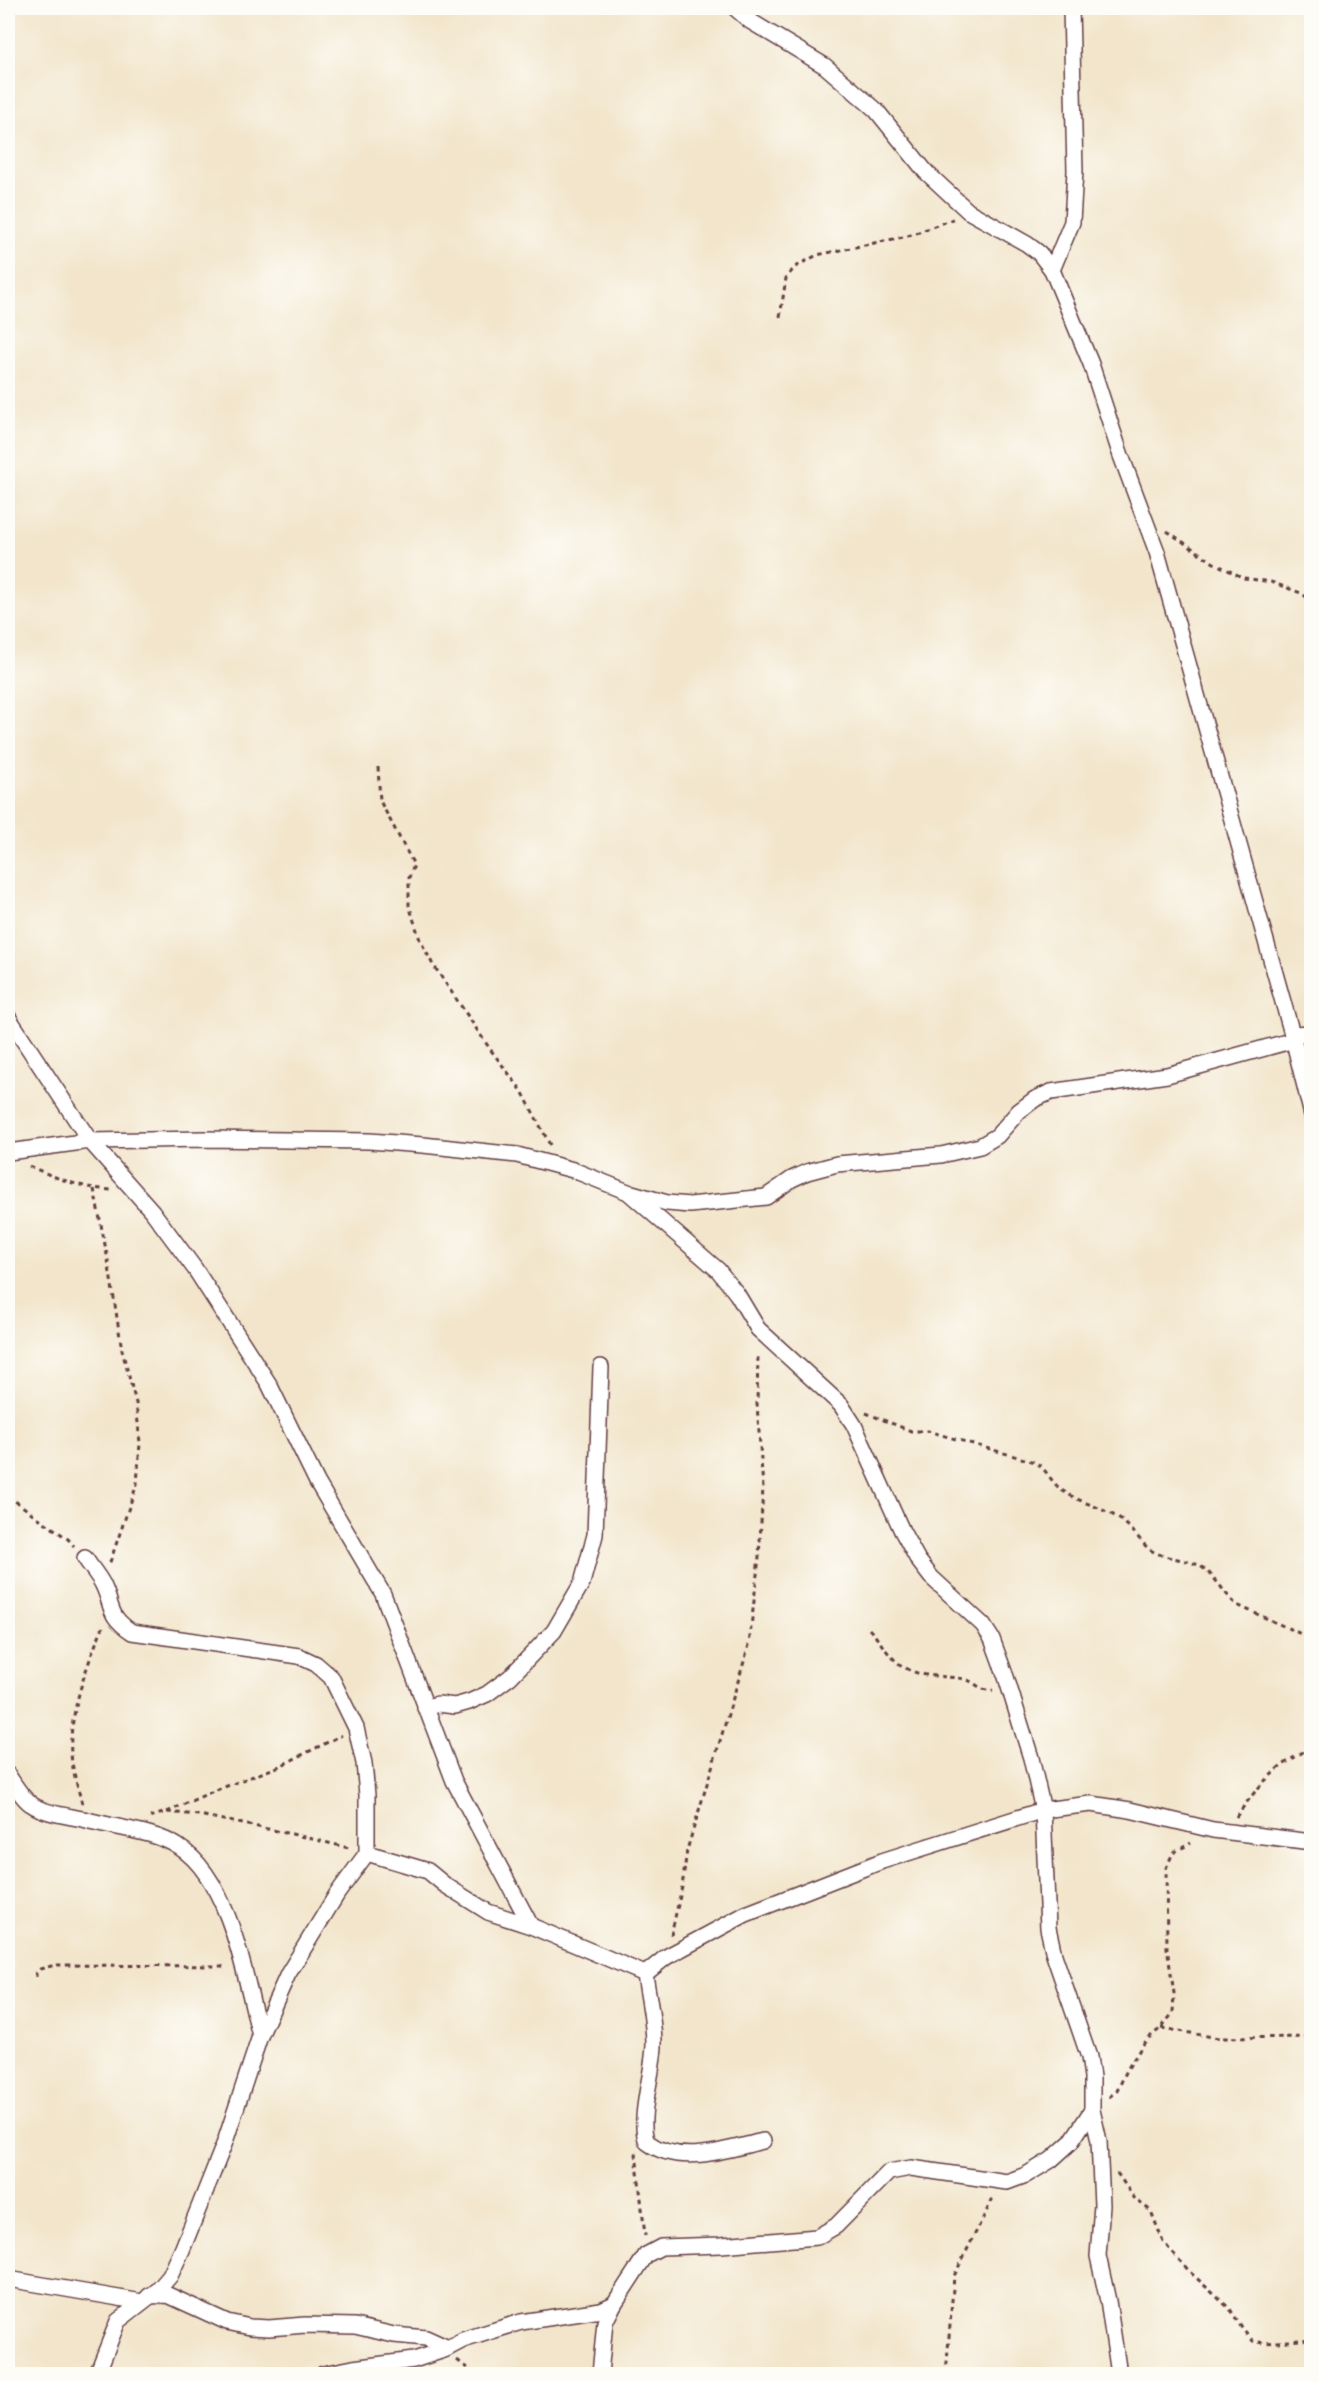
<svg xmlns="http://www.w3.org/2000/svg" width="1319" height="2382" font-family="'Indie Flower',sans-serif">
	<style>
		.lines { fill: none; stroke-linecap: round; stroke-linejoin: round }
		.street-casing { stroke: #633d43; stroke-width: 18 }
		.path { stroke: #633d43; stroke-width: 3; stroke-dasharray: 4.5 4.5; stroke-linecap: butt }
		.street { stroke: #fff; stroke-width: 15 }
	</style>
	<rect width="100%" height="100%" fill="#fdfcf7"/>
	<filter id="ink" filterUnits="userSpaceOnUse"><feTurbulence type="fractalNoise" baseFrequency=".0167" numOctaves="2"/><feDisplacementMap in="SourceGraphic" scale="12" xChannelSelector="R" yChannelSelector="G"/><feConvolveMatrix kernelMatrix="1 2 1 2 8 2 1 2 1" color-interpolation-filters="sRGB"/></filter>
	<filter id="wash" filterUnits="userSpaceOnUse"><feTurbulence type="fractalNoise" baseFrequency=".008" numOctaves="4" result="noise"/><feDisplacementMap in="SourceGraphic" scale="24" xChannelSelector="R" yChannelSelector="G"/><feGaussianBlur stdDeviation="1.35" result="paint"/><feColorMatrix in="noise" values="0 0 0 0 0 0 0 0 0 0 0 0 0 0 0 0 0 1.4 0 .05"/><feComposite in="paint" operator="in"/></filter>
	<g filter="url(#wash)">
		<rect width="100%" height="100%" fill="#f2e5cb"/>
	</g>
	<g filter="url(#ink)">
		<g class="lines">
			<!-- street casing -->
			<g class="street-casing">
				<g id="street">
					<path d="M735,8l15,13 75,45 51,44 50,62 42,39 59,33 12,9 13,17 39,94 29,89 37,99 135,482 20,81"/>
					<path d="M1052,270l20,-48 3,-51 -4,-163"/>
					<path d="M8,1017l82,124 62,70 43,58 74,115 48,98 66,112 71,187 77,145"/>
					<path d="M1292,1034l20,-1"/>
					<path d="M8,1152l82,-11 114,-2 165,2 54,4 94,10 56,15 55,22 90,78 19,24 21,35 83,76 13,20 48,106 16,29 13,17 52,48 9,14 14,38 25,81 12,52 5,118 6,27 35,102 3,20v33l7,31 3,64 -4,51 10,45 11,73"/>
					<path d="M632,1193l35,10 23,2 76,-8 26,-18 15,-7 30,-8 104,-9 39,-9 17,-10 22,-25 16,-12 16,-7 116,-17 127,-35"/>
					<path d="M85,1558c5,8 12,16 17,25 12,23 4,32 30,49l167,24 17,8 15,13 25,51 8,35 3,32v58l-30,41 -49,80 -28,62 -35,106 -43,108 -12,26 -12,14 -40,31 -21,53"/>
					<path d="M425,1708l13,-4 17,2 14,-4 18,-8 23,-17 44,-46 28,-48 13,-48 6,-168"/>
					<path d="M8,1775c6,9 14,23 23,29 14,10 39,12 56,16 28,8 68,11 92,27 51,32 67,133 81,189"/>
					<path d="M367,1853l61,18 17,14 43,27 43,14 114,48"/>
					<path d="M645,1974l21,-17 80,-43 136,-53 161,-51 48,-6 39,6 83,20 99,12"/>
					<path d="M645,1974c3,23 9,47 9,70 0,28 -17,75 -7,98 33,25 81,7 116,-1"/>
					<path d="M8,2279l134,23"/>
					<path d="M149,2296l19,-1 59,27 23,5 19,1 36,-3 50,1 39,9 32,3 22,10"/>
					<path d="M323,2374l30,-6 61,-8 30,-10 19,-10 58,-18 80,-12 13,-6 32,-49 15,-8 60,-2 96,-8 19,-11 53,-54 22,-4 96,14 19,-7 25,-15 20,-18 21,-32"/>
					<path d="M600,2374l5,-52 9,-18"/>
				</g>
			</g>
			<!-- path -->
			<g class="path">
				<path d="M780,317l6,-39 9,-11 22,-12 91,-19 45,-17"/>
				<path d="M1167,531l47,32 30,15 27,4 30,11 11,8"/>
				<path d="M378,767l2,34 34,64 -5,13v27l11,35 12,23 58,86 32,42 28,54"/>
				<path d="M29,1166c27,12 52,22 82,24"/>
				<path d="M94,1189l14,71 14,90 14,53 4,40 -3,41 -28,81"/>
				<path d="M866,1413l45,18h17l107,31c12,7 16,21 28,29 18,12 41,17 58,29 13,9 21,26 33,32 16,8 34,6 49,16 14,10 21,26 34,37l75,34"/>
				<path d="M8,1496l60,43 6,7"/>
				<path d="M869,1629c8,8 13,17 21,26 22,25 44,19 74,24 11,2 16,13 29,11"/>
				<path d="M82,1804c-4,-17 -10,-34 -11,-51 -3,-35 17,-93 32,-126"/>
				<path d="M167,1812l44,-20 69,-26 62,-31"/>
				<path d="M150,1817l16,-5 33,3 93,19 57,14"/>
				<path d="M1236,1817c24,-34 39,-50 76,-70"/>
				<path d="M671,1935l11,-48 5,-37 62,-205 10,-88 4,-69 -6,-84 1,-51"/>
				<path d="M36,1977v-4l4,-4 15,-4 171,1"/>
				<path d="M1161,2028l58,10 93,-1"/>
				<path d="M1109,2097l8,-6 11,-23 18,-28 15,-12 12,-15 1,-20 -7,-45 -1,-80 7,-15 18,-10"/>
				<path d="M636,2153l9,83"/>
				<path d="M1117,2173l18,26 16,12 12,31 28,31 39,36 13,21 10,11 12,2 47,-4"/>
				<path d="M457,2360l19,14"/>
				<path d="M946,2374l8,-98 40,-80"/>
			</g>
			<!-- street -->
			<use href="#street" class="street"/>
		</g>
	</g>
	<!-- margin -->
	<rect width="1319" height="2382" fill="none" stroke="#fdfcf7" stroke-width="30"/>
</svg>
